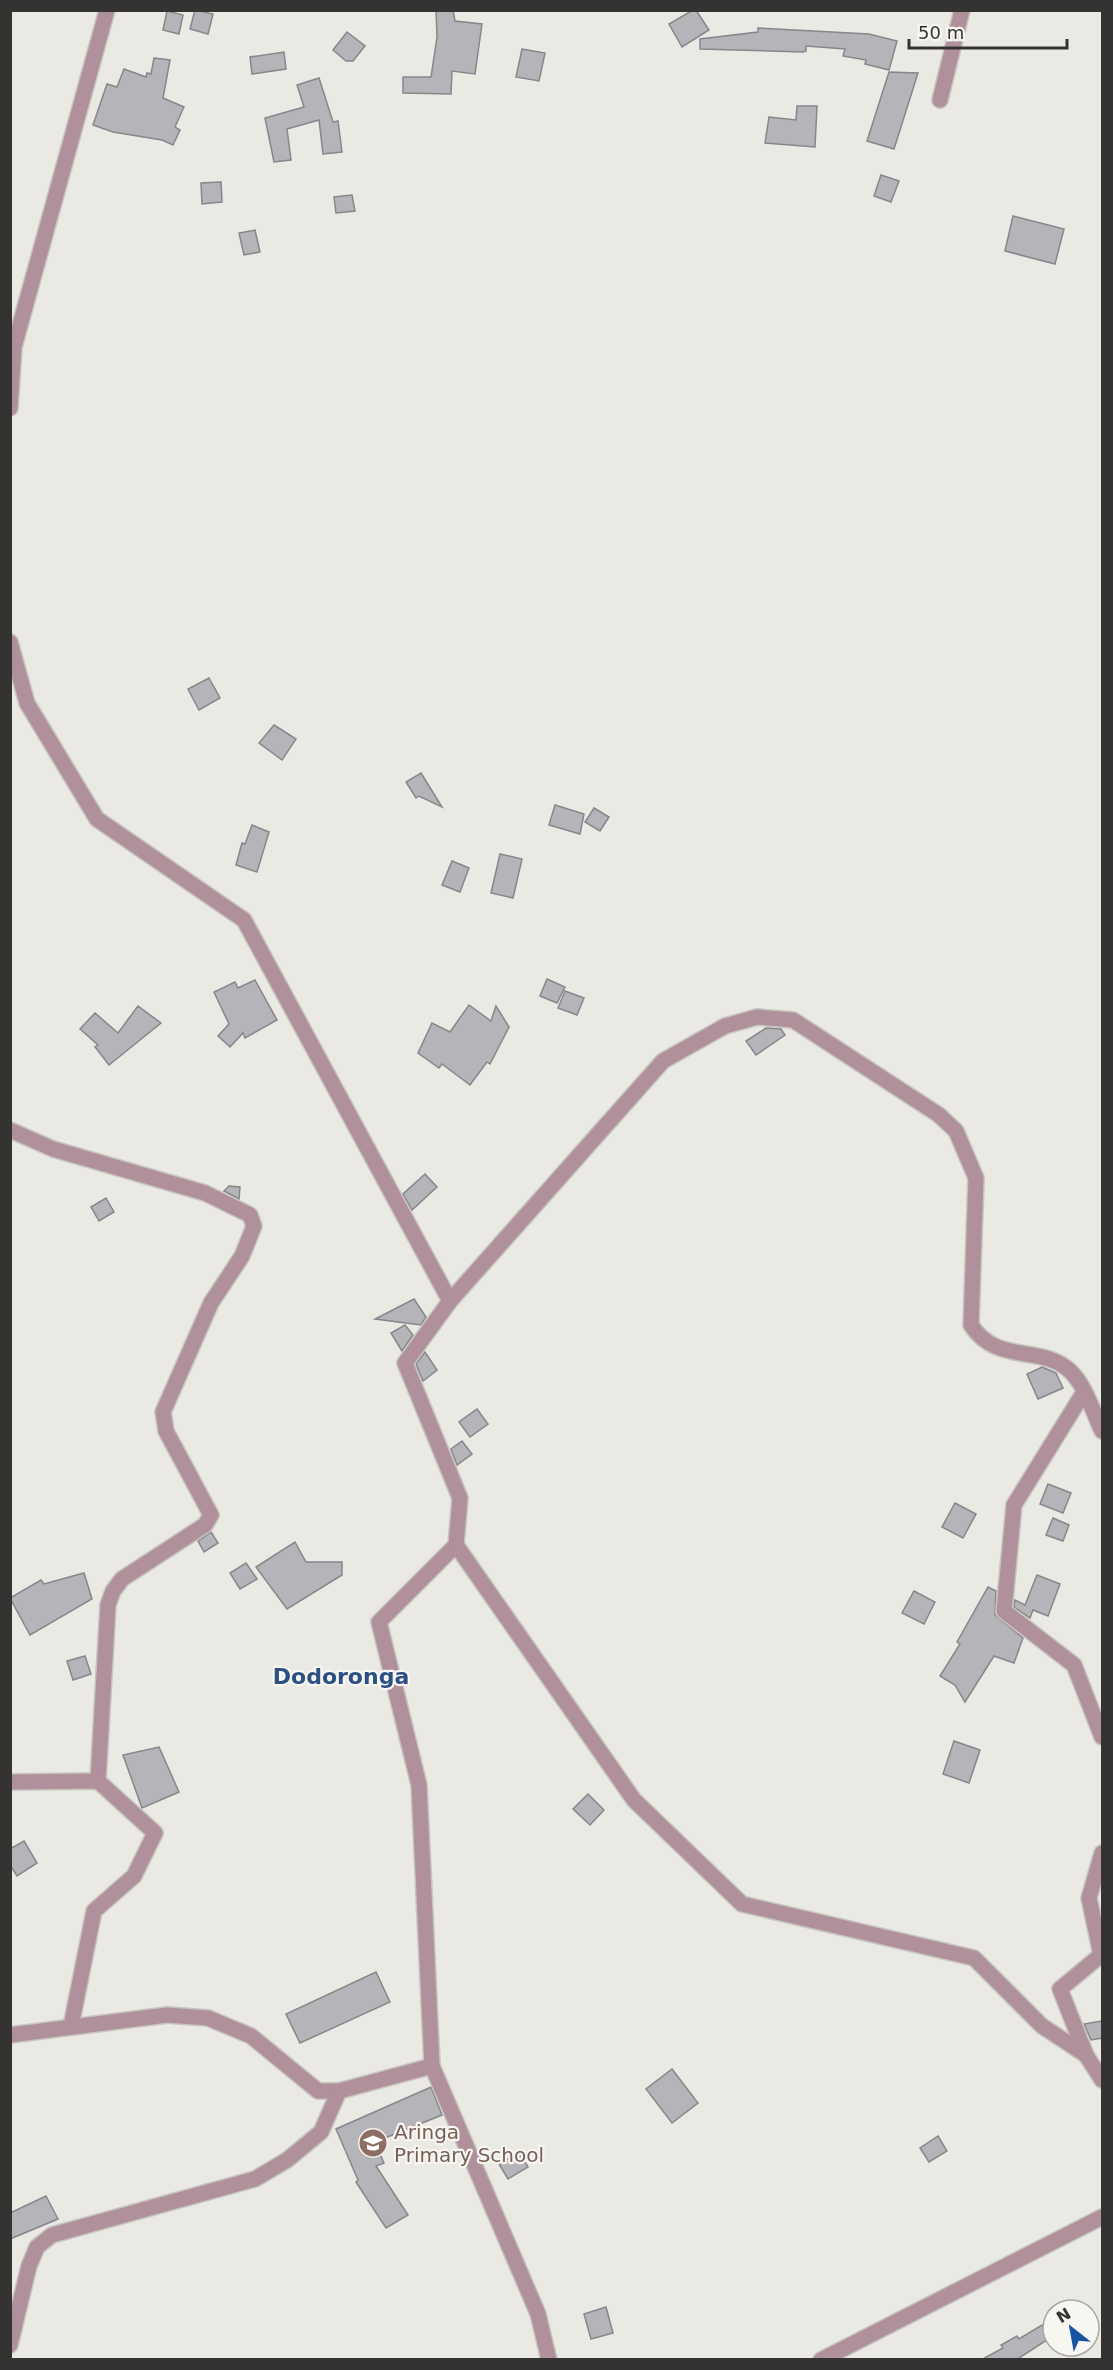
<svg xmlns="http://www.w3.org/2000/svg" width="1113" height="2370" font-family="'DejaVu Sans',sans-serif">
	<style>
		.building { fill: #b5b4b9; stroke: #87868a; stroke-width: 1.5 }
		.lines { fill: none; stroke-linecap: round; stroke-linejoin: round }
		.street-casing { stroke: #c6c5c0; stroke-width: 18 }
		.street { stroke: #b0919b; stroke-width: 15 }
		.labels { text-anchor: middle; stroke-width: 4.5; stroke-linejoin: round; paint-order: stroke }
		.education-label { font-size: 20px; fill: #785e54; stroke: #f8f6f1; text-anchor: start }
		.quarter-label { font-size: 22px; font-weight: bold; fill: #2b5086; stroke: #f8f6f1 }
	</style>
	<rect width="100%" height="100%" fill="#eae9e4"/>
	<!-- building -->
	<g class="building">
		<path d="M195,10l18,4 -5,20 -18,-5z"/>
		<path d="M436,10h17l2,11 27,3 -7,50 -23,-3 -1,23 -48,-1v-16h28l6,-40z"/>
		<path d="M693,10h3l13,20 -27,17 -13,-23z"/>
		<path d="M167,11l16,4 -4,19 -16,-4z"/>
		<path d="M758,28l111,6 28,7 -8,29 -24,-6 1,-4 -23,-4 2,-7 -39,-3v5l-3,1 -103,-3v-10l58,-7z"/>
		<path d="M347,32l18,14 -12,15h-7l-13,-11z"/>
		<path d="M522,49l23,4 -6,28 -23,-4z"/>
		<path d="M284,52l2,17 -34,5 -2,-17z"/>
		<path d="M154,58l16,2 -7,38 21,9 -9,20 5,3 -7,15 -11,-5 -49,-8 -20,-7 14,-41 10,3 7,-18 22,8 1,-4 4,1z"/>
		<path d="M889,72l29,1 -24,76 -27,-8z"/>
		<path d="M319,78l14,44 5,-1 4,31 -19,2 -4,-34 -32,9 4,31 -17,2 -9,-44 39,-11 -7,-22z"/>
		<path d="M797,106h20l-2,41 -50,-4 4,-26 27,3z"/>
		<path d="M881,175l18,6 -8,21 -17,-6z"/>
		<path d="M221,182l1,20 -20,2 -1,-21z"/>
		<path d="M352,195l3,16 -19,2 -2,-16z"/>
		<path d="M1013,216l51,13 -9,35 -50,-13z"/>
		<path d="M255,230l5,22 -16,3 -5,-22z"/>
		<path d="M209,678l11,20 -21,12 -11,-21z"/>
		<path d="M274,725l22,14 -14,21 -23,-17z"/>
		<path d="M421,773l21,34 -23,-11 -3,2 -10,-16z"/>
		<path d="M555,805l29,9 -4,20 -31,-9z"/>
		<path d="M594,808l15,9 -9,14 -15,-9z"/>
		<path d="M252,825l17,7 -12,40 -21,-7 6,-22 3,1z"/>
		<path d="M500,854l22,5 -9,39 -22,-5z"/>
		<path d="M452,861l17,7 -9,24 -18,-7z"/>
		<path d="M547,979l18,8 -8,16 -17,-7z"/>
		<path d="M255,980l22,40 -32,18 -2,-5 -13,14 -12,-11 11,-12 -15,-32 21,-10 3,6z"/>
		<path d="M565,991l19,7 -7,17 -19,-7z"/>
		<path d="M469,1005l22,16 5,-15 13,21 -19,37 -3,-2 -17,23 -28,-21 -3,4 -21,-15 14,-30 18,9z"/>
		<path d="M138,1006l23,17 -52,42 -14,-18 3,-2 -18,-16 15,-16 23,20z"/>
		<path d="M766,1028l15,1 4,6 -29,20 -10,-14z"/>
		<path d="M425,1174l12,13 -25,23 -9,-16z"/>
		<path d="M229,1186l11,1 -1,12 -15,-8z"/>
		<path d="M106,1198l8,14 -15,9 -8,-14z"/>
		<path d="M414,1299l12,18 -5,8 -46,-6z"/>
		<path d="M405,1325l8,10 -11,16 -11,-18z"/>
		<path d="M425,1352l12,18 -14,11 -7,-17z"/>
		<path d="M1042,1367l14,6 7,15 -25,11 -11,-25z"/>
		<path d="M477,1409l11,15 -18,13 -11,-15z"/>
		<path d="M462,1441l10,13 -15,11 -6,-16z"/>
		<path d="M1048,1484l23,9 -8,20 -23,-9z"/>
		<path d="M955,1503l21,11 -13,24 -21,-11z"/>
		<path d="M1053,1518l16,7 -6,16 -17,-6z"/>
		<path d="M211,1532l7,11 -14,9 -6,-11z"/>
		<path d="M295,1542l11,20h36v13l-55,34 -31,-42z"/>
		<path d="M246,1563l11,16 -17,10 -10,-16z"/>
		<path d="M84,1573l8,26 -62,36 -20,-37 31,-18 3,4z"/>
		<path d="M1037,1575l23,9 -12,32 -15,-6 -3,8 -16,-11 1,-7 10,5z"/>
		<path d="M988,1587l8,4 -1,24 28,23 -9,25 -20,-7 -29,46 -10,-17 -15,-9 20,-32 -3,-2z"/>
		<path d="M914,1591l21,11 -11,22 -22,-11z"/>
		<path d="M85,1656l6,18 -18,6 -6,-19z"/>
		<path d="M954,1741l26,9 -11,33 -26,-9z"/>
		<path d="M159,1747l20,45 -37,16 -19,-53z"/>
		<path d="M588,1794l16,16 -14,15 -17,-16z"/>
		<path d="M24,1841l13,22 -20,13 -7,-11v-16z"/>
		<path d="M376,1972l14,30 -90,41 -14,-29z"/>
		<path d="M1102,2021v17l-11,2 -7,-16z"/>
		<path d="M672,2069l26,34 -26,20 -26,-34z"/>
		<path d="M431,2087l11,28 -67,27 9,21 -8,3 32,49 -22,13 -30,-46 2,-2 -22,-51z"/>
		<path d="M938,2136l9,15 -18,11 -9,-14z"/>
		<path d="M519,2152l9,15 -20,12 -9,-15z"/>
		<path d="M46,2196l12,23 -48,20v-26z"/>
		<path d="M606,2307l7,26 -22,6 -7,-25z"/>
		<path d="M1042,2325l8,13 -34,22h-35l22,-12 -2,-3 16,-9 2,3z"/>
	</g>
	<g class="lines">
		<!-- street casing -->
		<g class="street-casing">
			<g id="street">
				<path d="M940,100l22,-90"/>
				<path d="M10,408l4,-61 93,-337"/>
				<path d="M10,642l17,61 70,116 147,101 206,381 -45,62 55,135 -4,47 -77,77 40,163 13,281"/>
				<path d="M10,1130l43,19 152,44 45,22 4,11 -12,30 -31,47 -48,109 3,19 45,84 -6,10 -83,54 -9,12 -5,14 -10,176"/>
				<path d="M450,1301l213,-240 62,-35 32,-9 36,3 146,95 17,16 20,47 -5,147c26,40 68,19 98,45 16,14 24,42 33,61"/>
				<path d="M1084,1392l-70,113 -10,106 70,54 28,72"/>
				<path d="M456,1545l178,255 108,104 232,54 68,68 44,29"/>
				<path d="M10,1782l88,-1 57,52 -21,43 -40,35 -23,115"/>
				<path d="M1102,1853l-13,45 12,57 -41,34 26,66 16,25"/>
				<path d="M10,2035l157,-20 41,3 43,18 67,55h21l93,-25 106,248 11,46"/>
				<path d="M10,2345l19,-79 8,-19 15,-12 203,-56 32,-19 34,-28 18,-41"/>
				<path d="M821,2360l281,-143"/>
			</g>
		</g>
		<!-- street -->
		<use href="#street" class="street"/>
	</g>
	<!-- icons -->
	<defs>
		<g id="school-disc" transform="scale(1.5)"><circle r="9.5" fill="#8d6e63" stroke="#f8f6f1"/><path d="M0-5L7-2L0 1L-7-2ZM-4 1L0 2.5L4 1V4Q0 6-4 4Z" fill="#fff"/></g>
	</defs>
	<g fill-rule="evenodd">
		<use href="#school-disc" x="373" y="2143"/>
	</g>
	<g class="labels">
		<!-- education labels -->
		<g class="education-label">
			<text x="394" y="2139">Aringa<tspan x="394" dy="23">Primary School</tspan></text>
		</g>
		<!-- quarter labels -->
		<g class="quarter-label">
			<text x="341" y="1684">Dodoronga</text>
		</g>
	</g>
	<!-- border -->
	<rect width="1113" height="2370" fill="none" stroke="#343331" stroke-width="24"/>
	<!-- north arrow -->
	<g transform="translate(1071 2328) rotate(329)"><circle r="28" fill="#f8f6f1" stroke="#aaa8a4" stroke-width="1.5"/>
	<path d="M0-4.5L10 22L0 15L-10 22Z" fill="#1852a3"/>
	<text y="-9" font-size="16" font-weight="bold" text-anchor="middle" fill="#343331">N</text>
	</g>
	<!-- scale -->
	<path d="M909 39v9h158v-9" fill="none" stroke="#343331" stroke-width="3"/>
	<text x="918" y="39" font-size="18" fill="#343331" stroke="#f8f6f1" stroke-width="4.5" paint-order="stroke">50 m</text>
</svg>
